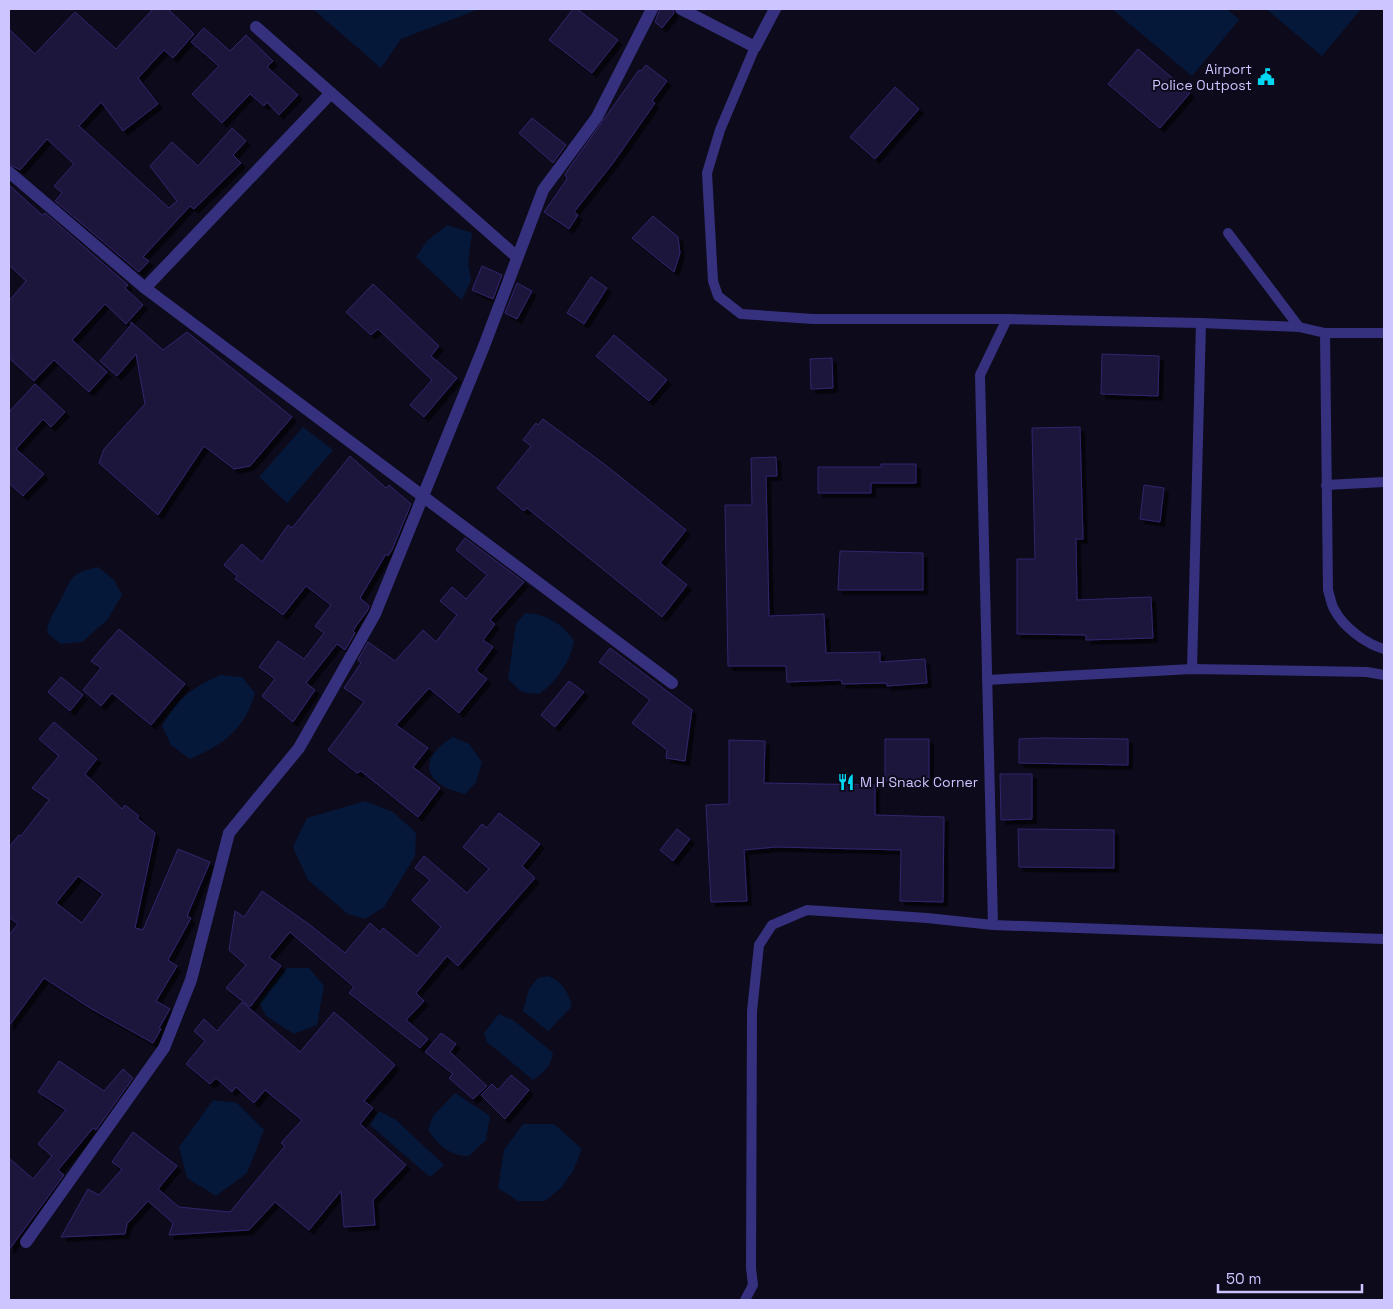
<svg xmlns="http://www.w3.org/2000/svg" width="1393" height="1309" font-family="'Space Grotesk',sans-serif">
	<style>
		.water { fill: #051839 }
		.building { fill: #1d153e; stroke: #33256c; fill-rule: evenodd; filter: url(#shadow) }
		.lines { fill: none; stroke-linecap: round; stroke-linejoin: round }
		.service { stroke: #35317e; stroke-width: 10 }
		.minor { stroke: #35317e; stroke-width: 12 }
		.labels { text-anchor: middle; stroke-width: 4; stroke-linejoin: round; paint-order: stroke }
		.poi-label { font-size: 14px; fill: #ccc5ff; stroke: #0d0a1c; text-anchor: end }
	</style>
	<defs>
		<filter id="shadow"><feDropShadow dx="4.5" dy="4.5" stdDeviation="0" flood-color="#0009"/></filter>
	</defs>
	<rect width="100%" height="100%" fill="#0d0a1c"/>
	<!-- water -->
	<g class="water">
		<path d="M313,9h166l-78,30 -20,29z"/>
		<path d="M1112,9h115l12,11 -47,56z"/>
		<path d="M1266,9h95l-39,47z"/>
		<path d="M447,225l25,8 -4,30 3,17 -9,20 -46,-43 11,-16z"/>
		<path d="M303,427l30,23 -46,53 -28,-26z"/>
		<path d="M98,567l16,13 8,15 -15,25 -25,22 -21,2 -14,-11c1,-14 7,-20 13,-32 13,-24 8,-27 38,-34z"/>
		<path d="M525,613c20,0 39,12 49,28 -4,21 -17,40 -35,53l-17,-2 -14,-13 8,-55z"/>
		<path d="M220,675l22,2 13,16c-10,36 -32,52 -65,66l-19,-14 -9,-19c17,-29 28,-37 58,-51z"/>
		<path d="M453,737l16,7 13,18 -6,20 -11,12c-40,-9 -50,-34 -12,-57z"/>
		<path d="M365,801l28,11 23,21 -1,23 -31,51 -19,12 -17,-5 -40,-34 -15,-33 14,-29z"/>
		<path d="M287,968h22l15,18 -7,39 -23,9 -28,-18 -7,-14z"/>
		<path d="M548,976c14,5 20,16 24,30l-24,25 -25,-20 6,-22 9,-11z"/>
		<path d="M499,1014l14,6 40,33c-2,13 -9,19 -20,27l-46,-38 -3,-9z"/>
		<path d="M455,1093l35,23 -4,24 -17,16c-20,0 -30,-11 -41,-26l5,-14z"/>
		<path d="M213,1100l24,3 27,27 -17,43 -31,23 -29,-18 -8,-31z"/>
		<path d="M379,1111l17,9 48,45 -14,12 -60,-52z"/>
		<path d="M523,1124h31l28,25 -9,22 -11,16 -17,14h-27l-20,-13 6,-38z"/>
	</g>
	<!-- building -->
	<g class="building">
		<path d="M153,9h15l26,25 -21,24 -9,-8 -26,28 20,26 -35,27 -22,-29 -22,24 90,82 8,-7 -27,-35 22,-24 26,24 34,-38 14,13 -13,14 8,8 -47,46 -4,-3 -47,51 6,4 -10,11 -84,-71 7,-8 -8,-7 20,-22 -27,-25 -27,31 -11,-6v-135l26,25 40,-42 41,37z"/>
		<path d="M573,9h4l41,31 -26,33 -43,-33z"/>
		<path d="M660,9h13l1,4 -12,15 -7,-6z"/>
		<path d="M204,28l26,23 16,-16 27,26 -6,6 31,28 -19,20 -12,-13 -3,4 -14,-12 -28,29 -30,-29 27,-28 -28,-24z"/>
		<path d="M1138,49l52,44 -30,35 -52,-44z"/>
		<path d="M646,65l21,16 -15,20 3,2 -42,60 -39,49 4,3 -9,14 -25,-17 23,-33 -2,-5 74,-104 2,1z"/>
		<path d="M895,87l24,22 -44,50 -25,-22z"/>
		<path d="M532,118l34,27 -13,18 -34,-30z"/>
		<path d="M9,185l33,30 3,-2 83,72 -3,3 18,17 -17,19 -21,-20 -33,36 35,32 -18,20 -35,-32 -20,21 -25,-23v-57l17,-20 -17,-16z"/>
		<path d="M653,216l25,21 2,16 -6,19 -42,-34z"/>
		<path d="M482,266l20,9 -9,24 -21,-9z"/>
		<path d="M591,277l16,11 -23,36 -17,-11z"/>
		<path d="M517,283l15,8 -15,28 -12,-6z"/>
		<path d="M373,284l66,62 -8,10 26,22 -33,39 -14,-12 22,-25 -54,-51 -7,6 -25,-23z"/>
		<path d="M131,322l32,28 24,-18 105,85 -42,49 -16,3 -30,-23 -46,69 -59,-52 5,-14 41,-45 -9,-50 -19,22 -17,-15 31,-36z"/>
		<path d="M614,335l53,45 -18,21 -53,-45z"/>
		<path d="M1102,354l57,2 -1,40 -57,-2z"/>
		<path d="M832,358l1,30 -22,1 -1,-30z"/>
		<path d="M35,384l30,28 -14,15 -8,-8 -27,30 28,25 -21,22 -14,-13v-71z"/>
		<path d="M543,419l65,48 78,63 -26,33 27,22 -25,32 -135,-109 -3,3 -27,-23 34,-42 -8,-6 13,-17 2,2z"/>
		<path d="M1080,427l3,112h-7l1,61 74,-3 2,41 -67,2v-5l-69,-1v-75h18l-3,-131z"/>
		<path d="M350,456l36,32 3,-3 22,19 -19,46 -4,6 -2,-2 -26,44 9,8 -1,4 -12,16 -3,5 2,2 -10,17 -8,-6 -31,39 9,7 -22,32 -31,-26 13,-17 -16,-12 19,-26 26,18 20,-26 -9,-7 16,-21 -25,-19 -23,29 -48,-36 2,-3 -13,-11 18,-21 20,18 26,-37 4,3z"/>
		<path d="M776,457l1,19h-11l3,140 55,-2 2,39 54,-1v10l45,-3 2,24 -40,3v-3l-45,1 -1,-4 -54,2 -1,-16h-58l-3,-161h27l-1,-47z"/>
		<path d="M881,464h35v19h-45v10h-53v-26h63z"/>
		<path d="M1144,485l20,3 -4,34 -20,-3z"/>
		<path d="M465,538l59,44 -34,38 5,4 -12,16 10,7 -17,23 11,9 -28,34 -30,-25 -33,37 32,23 -15,19 27,21 -22,29 -57,-46 -4,2 -29,-23 36,-48 -20,-14 17,-25 -3,-3 10,-18 27,19 28,-31 13,12 21,-27 -17,-14 12,-14 14,12 21,-24 -31,-25z"/>
		<path d="M840,551l83,2v37h-85z"/>
		<path d="M119,629l66,55 -34,41 -39,-32 -11,13 -18,-16 18,-22 -10,-7z"/>
		<path d="M610,648l82,62 -7,51 -19,-3 1,-8 -35,-27 18,-23 -51,-38z"/>
		<path d="M61,677l22,18 -13,16 -22,-19z"/>
		<path d="M569,681l15,11 -29,35 -14,-12z"/>
		<path d="M54,722l43,37 -12,15 37,35 3,-4 14,11 -2,2 18,15 -20,95 8,2 35,-81 32,13 -23,54 4,2 -23,42 9,6 -21,35 14,8 -11,19 2,1 -8,14 -63,-35 -46,-30 -35,48v-91l9,-11 -9,-7v-70l10,-12 2,1 28,-36 -17,-12 27,-32 -20,-17zM78,876l25,18 -21,29 -26,-20z"/>
		<path d="M1042,738l86,1v26l-109,-2v-24z"/>
		<path d="M885,739h44v41l-44,1z"/>
		<path d="M729,740l36,1 -1,42 111,2v30l69,2 -1,85 -43,-1 1,-51 -125,-3 -32,3 3,51 -36,1 -5,-97 23,-1z"/>
		<path d="M1000,774h32v45l-31,1z"/>
		<path d="M499,813l41,31 -18,22 13,12 -77,88 -11,-10 -31,37 8,8 -18,19 22,19 -8,9 -71,-55 5,-6 -64,-55 -21,25 12,9 -31,41 -24,-19 20,-23 -17,-15 6,-39 9,6 18,-26 48,34 35,28 25,-30 10,9 3,-4 34,28 24,-29 -29,-27 18,-20 -15,-12 9,-12 43,37 22,-24 -26,-22 19,-23 5,4z"/>
		<path d="M677,829l13,10 -17,22 -13,-11z"/>
		<path d="M1018,829l96,1v38l-95,-1z"/>
		<path d="M242,1002l58,50 34,-40 61,53 -31,36 9,7 -13,16 46,41 -33,35 2,25 -31,2 -3,-36 -32,39 -34,-28 -26,28 -80,5 4,-12 -25,-22 -21,23 -2,10 -64,3 27,-48 11,6 23,-26 -10,-7 21,-30 44,34 -19,23 21,18 51,5 55,-66 -4,-3 21,-23 -37,-30 -11,13 -18,-16 -4,5 -16,-14 -6,6 -24,-20 19,-23 -11,-10 10,-12 13,12z"/>
		<path d="M441,1033l15,11 -6,8 37,34 -14,13 -24,-21 4,-4 -28,-22z"/>
		<path d="M59,1061l45,30 19,-22 10,9 -37,52 -3,-2 -35,42 6,5 -55,75v-92l24,21 19,-23 -14,-12 28,-34 -28,-18z"/>
		<path d="M511,1075l18,15 -24,29 -24,-24 11,-11 6,6z"/>
	</g>
	<g class="lines">
		<!-- service -->
		<g class="service">
			<path d="M755,47l-35,83 -13,43 6,108 5,15 23,18 72,5h194"/>
			<path d="M1228,233l71,94"/>
			<path d="M1325,333l3,257c2,6 3,14 6,19 9,18 32,35 50,40"/>
			<path d="M1326,485l58,-3"/>
			<path d="M1192,669l9,-346"/>
			<path d="M987,680l205,-11 175,3 17,3"/>
			<path d="M993,925l-13,-550 27,-56 194,4 98,4 26,6h59"/>
			<path d="M745,1300l8,-15 -2,-17 1,-257 7,-66 13,-20 35,-15 120,8 66,7 391,14"/>
		</g>
		<!-- minor -->
		<g class="minor">
			<path d="M681,9l74,38 20,-38"/>
			<path d="M256,27l261,230"/>
			<path d="M9,172l136,116 527,395"/>
			<path d="M145,288l186,-195"/>
			<path d="M26,1242l138,-194 27,-68 38,-147 70,-85 76,-134 109,-268 59,-156 54,-73 55,-108"/>
		</g>
	</g>
	<!-- icons -->
	<defs>
		<g id="civic-bare" transform="scale(1.35)"><path d="M-.6-6.5H3V-4.5H.6V-3L4-1V1h2V6H-6V1h2V-1L-.6-3ZM-1.2 2.5V6h2.4V2.5Z" fill="#00d7f0" stroke="#0d0a1c" stroke-width="2.5" paint-order="stroke"/></g>
		<g id="restaurant-bare" transform="scale(1.35)"><path d="M-5-6h1v4h1v-4h1v4h1v-4h1v5L-1.5 .5V6h-2V.5L-5-1ZM5-6V6H3V1.5H1.5Q1.5-4 5-6Z" fill="#00d7f0" stroke="#0d0a1c" stroke-width="2.5" paint-order="stroke"/></g>
	</defs>
	<g fill-rule="evenodd">
		<use href="#civic-bare" x="1266" y="77"/>
		<use href="#restaurant-bare" x="846" y="782"/>
	</g>
	<g class="labels">
		<!-- poi labels -->
		<g class="poi-label">
			<text x="1252" y="74">Airport<tspan x="1252" dy="16">Police Outpost</tspan></text>
			<text x="860" y="787" text-anchor="start">M H Snack Corner</text>
		</g>
	</g>
	<!-- border -->
	<rect width="1393" height="1309" fill="none" stroke="#ccc5ff" stroke-width="20"/>
	<!-- scale -->
	<path d="M1218 1284v8h144v-8" fill="none" stroke="#ccc5ff" stroke-width="2.5"/>
	<text x="1226" y="1284" font-size="15" fill="#ccc5ff" stroke="#0d0a1c" stroke-width="4" paint-order="stroke">50 m</text>
</svg>
